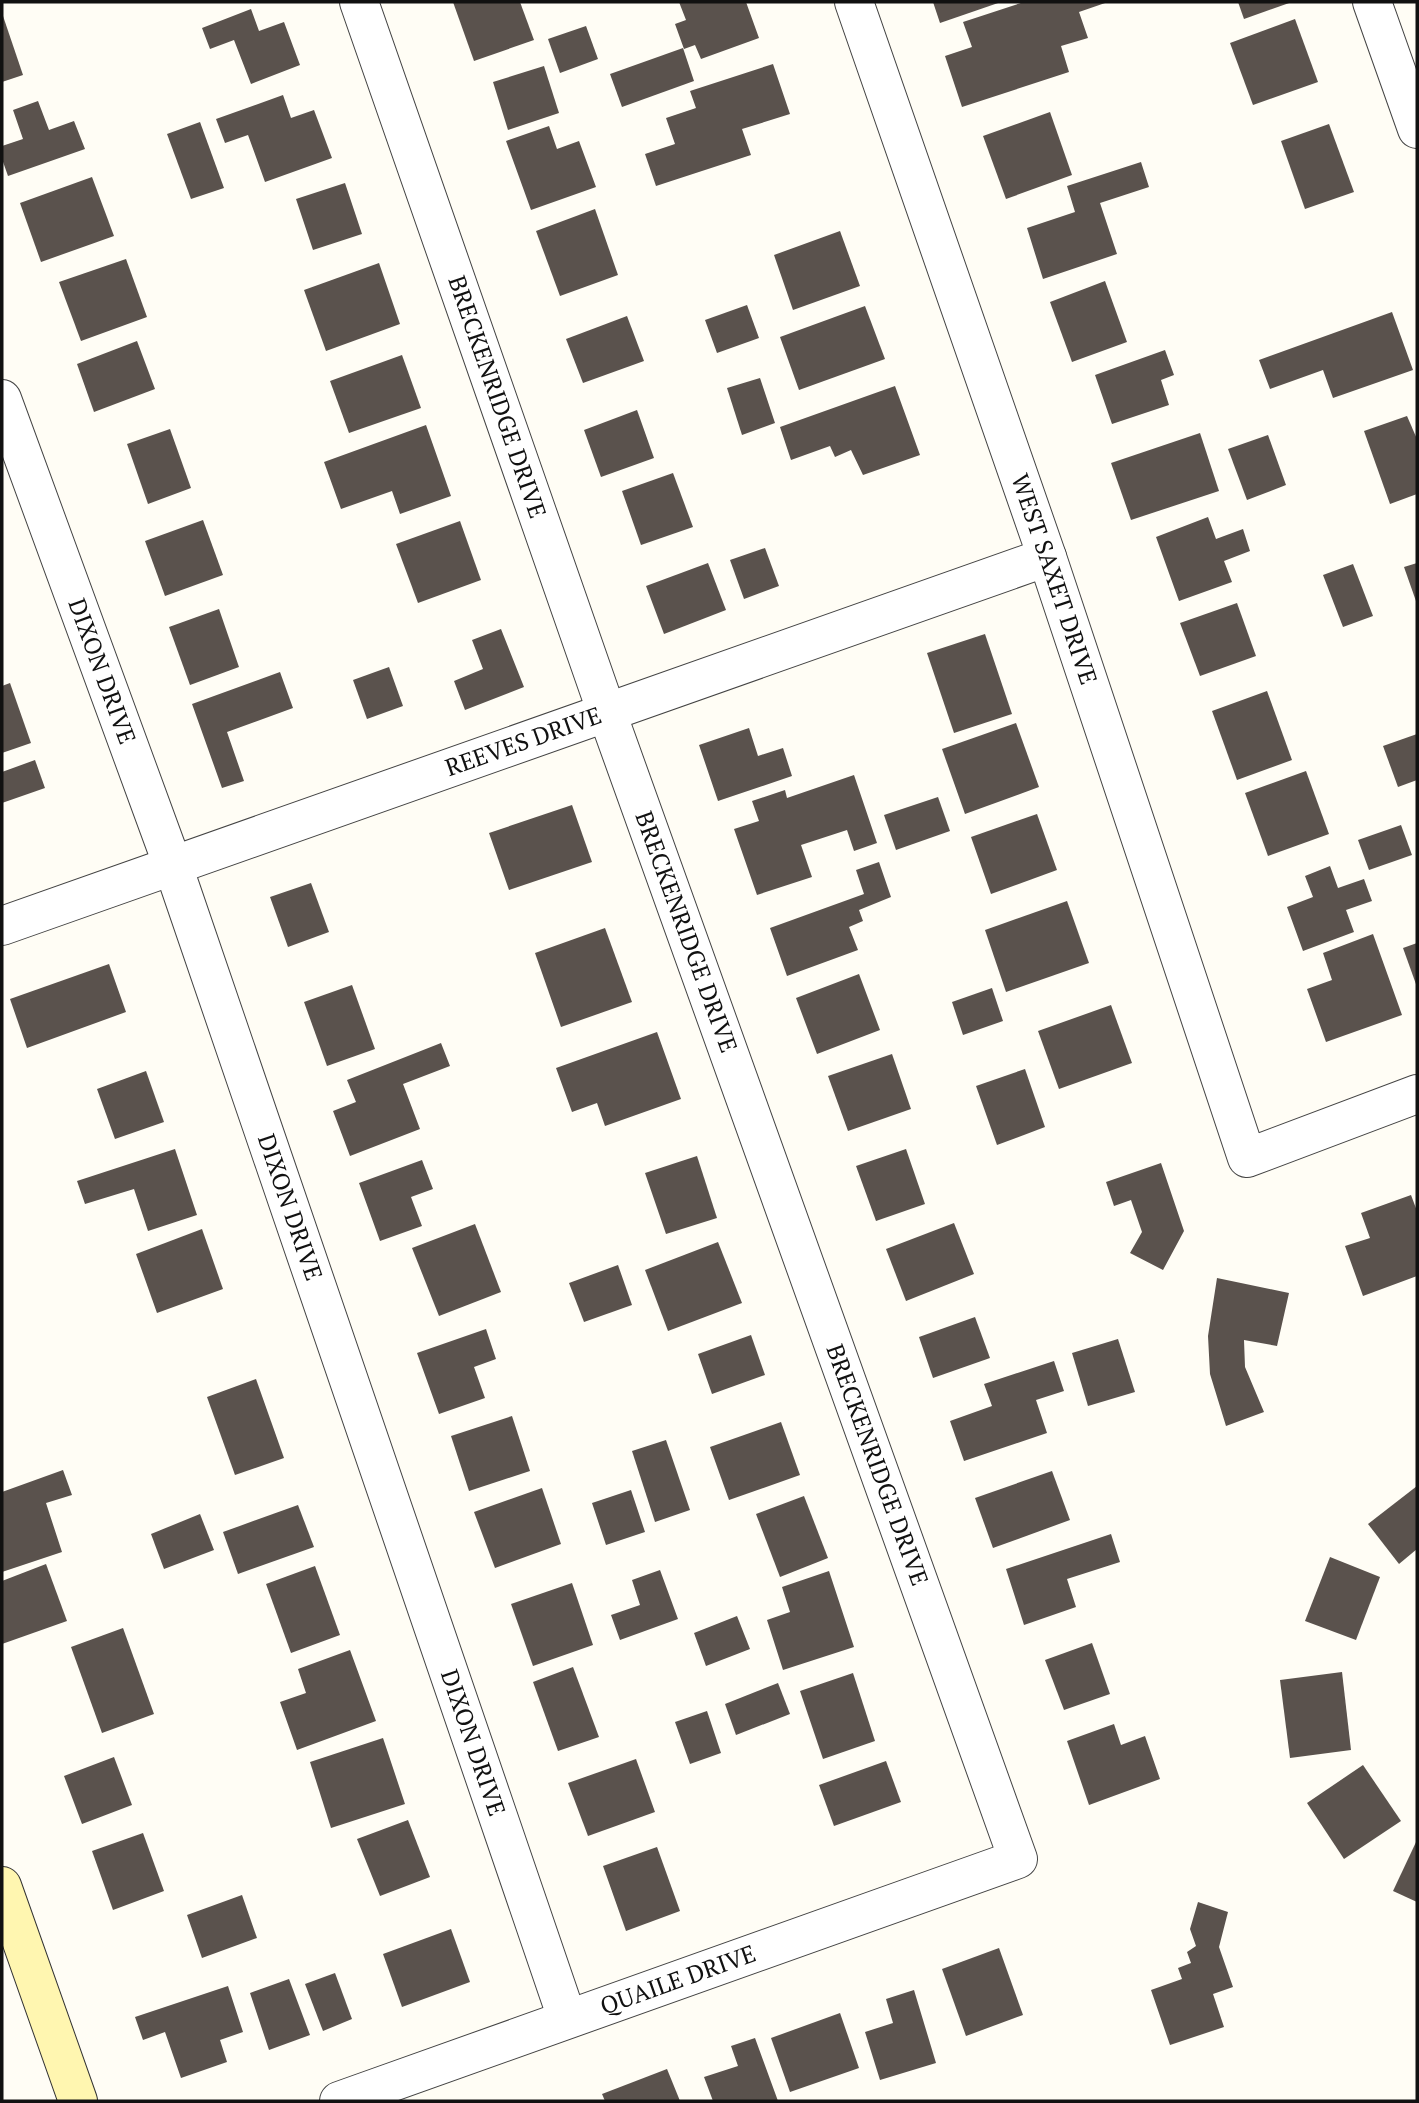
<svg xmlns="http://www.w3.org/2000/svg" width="1419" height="2103" font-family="'PT Serif',serif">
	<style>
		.building { fill: #5a524d }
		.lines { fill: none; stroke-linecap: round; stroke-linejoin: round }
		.street-casing { stroke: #444; stroke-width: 40 }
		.secondary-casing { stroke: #333; stroke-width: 40 }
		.street { stroke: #fff; stroke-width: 38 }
		.secondary { stroke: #fff6b0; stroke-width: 38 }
		.labels { text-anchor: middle; stroke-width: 7; stroke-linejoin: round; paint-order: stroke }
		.street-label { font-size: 24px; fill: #111; stroke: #fff }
	</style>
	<rect width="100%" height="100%" fill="#fffdf5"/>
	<!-- building -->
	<g class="building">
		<path d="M453,2h67l14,38 -60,21z"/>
		<path d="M679,2h67l13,36 -58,21 -6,-14 -11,4 -9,-25 11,-4z"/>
		<path d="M933,2h68l-61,21z"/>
		<path d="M1024,2h84l-29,10 9,26 -27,8 8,26 -107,35 -17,-51 27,-9 -9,-25z"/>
		<path d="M1238,2h54l-48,17z"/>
		<path d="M251,9l8,22 25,-9 16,43 -49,19 -17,-44 -24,9 -8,-21z"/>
		<path d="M2,13l21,62 -21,7z"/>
		<path d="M1295,19l23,63 -65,23 -23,-62z"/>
		<path d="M586,26l12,33 -38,14 -12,-34z"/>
		<path d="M683,48l11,33 -72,26 -12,-33z"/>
		<path d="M773,64l17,50 -48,15 9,26 -95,31 -11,-32 30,-10 -9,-26 30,-10 -6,-17z"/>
		<path d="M544,66l15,47 -51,17 -15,-48z"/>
		<path d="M283,95l8,23 23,-8 18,48 -67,24 -17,-47 -23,8 -9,-24z"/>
		<path d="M38,101l11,29 25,-9 11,28 -77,27 -6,-17v-13l21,-7 -10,-29z"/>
		<path d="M1050,112l22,63 -66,24 -23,-63z"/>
		<path d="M200,122l24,66 -33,11 -24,-65z"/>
		<path d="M1329,124l25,68 -49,17 -24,-68z"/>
		<path d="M549,126l8,23 22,-8 17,46 -65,23 -25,-69z"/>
		<path d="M1141,162l8,25 -49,16 17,51 -74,25 -16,-51 48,-16 -8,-26z"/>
		<path d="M92,177l22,59 -73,26 -21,-59z"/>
		<path d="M345,183l17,51 -49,16 -17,-51z"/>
		<path d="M595,209l23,66 -58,21 -24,-65z"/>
		<path d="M840,231l20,55 -67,24 -19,-55z"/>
		<path d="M126,259l21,58 -66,24 -22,-59z"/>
		<path d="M379,263l21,61 -74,27 -22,-61z"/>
		<path d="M1105,281l22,61 -55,20 -22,-60z"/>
		<path d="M747,305l12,33 -42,15 -12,-33z"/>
		<path d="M865,306l20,53 -86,31 -19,-53z"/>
		<path d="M1392,312l21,58 -80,28 -10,-28 -53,19 -11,-29z"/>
		<path d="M627,316l17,45 -61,22 -17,-44z"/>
		<path d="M137,341l18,48 -61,23 -17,-48z"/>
		<path d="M1165,350l9,25 -13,5 8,25 -57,19 -17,-49z"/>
		<path d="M402,355l19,53 -72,25 -19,-52z"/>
		<path d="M760,378l15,45 -33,12 -15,-47z"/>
		<path d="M895,386l25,69 -57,20 -12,-25 -16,7 -5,-11 -39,14 -11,-33z"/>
		<path d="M637,410l17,48 -53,19 -17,-47z"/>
		<path d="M1407,416l10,23v55l-27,10 -26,-73z"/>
		<path d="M426,425l25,71 -51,18 -8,-23 -51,18 -17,-47z"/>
		<path d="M170,429l21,59 -43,16 -21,-60z"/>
		<path d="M1200,433l19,58 -88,29 -20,-57z"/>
		<path d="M1268,435l18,50 -39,15 -19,-51z"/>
		<path d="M673,473l20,54 -52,18 -19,-54z"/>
		<path d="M1208,517l8,22 27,-10 7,22 -26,10 8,21 -53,19 -23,-64z"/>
		<path d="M203,520l20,55 -58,21 -20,-55z"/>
		<path d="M460,521l21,59 -63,23 -22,-59z"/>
		<path d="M765,548l14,38 -35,13 -14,-39z"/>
		<path d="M708,563l18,47 -62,24 -18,-48z"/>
		<path d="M1417,563v41l-13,-37z"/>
		<path d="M1353,564l20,52 -30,11 -20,-52z"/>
		<path d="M1237,603l19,53 -56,20 -20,-53z"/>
		<path d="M219,609l20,58 -49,18 -21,-58z"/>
		<path d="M501,629l23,58 -59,23 -11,-29 29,-12 -11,-29z"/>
		<path d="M985,634l27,80 -58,19 -27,-80z"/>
		<path d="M389,667l14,39 -36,13 -14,-39z"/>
		<path d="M280,672l13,36 -66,24 17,49 -22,7 -30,-84z"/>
		<path d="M10,683l21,60 -29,10v-67z"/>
		<path d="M1267,691l25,69 -55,20 -25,-69z"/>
		<path d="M1016,723l23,64 -74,27 -23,-65z"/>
		<path d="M749,728l9,28 25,-8 9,28 -74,25 -19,-56z"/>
		<path d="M1417,734v46l-19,7 -15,-41z"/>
		<path d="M35,760l10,28 -43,15v-31z"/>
		<path d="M1306,771l23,63 -61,22 -23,-63z"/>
		<path d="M854,775l23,68 -23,8 -7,-21 -46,15 11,32 -55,18 -23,-66 25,-8 -7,-20 33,-11 2,8z"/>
		<path d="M938,797l12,34 -54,19 -12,-35z"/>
		<path d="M572,805l20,57 -83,28 -20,-57z"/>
		<path d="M1037,814l20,56 -66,24 -20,-57z"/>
		<path d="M1401,825l11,30 -43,15 -11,-30z"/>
		<path d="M879,862l12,35 -32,13 4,11 -14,6 9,23 -71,26 -17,-48 94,-34 -8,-24z"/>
		<path d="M1330,866l8,22 26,-9 8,22 -26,9 8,22 -51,19 -16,-44 26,-10 -8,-21z"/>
		<path d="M311,883l18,49 -41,15 -18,-50z"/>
		<path d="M1067,901l22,62 -83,29 -21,-62z"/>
		<path d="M605,928l27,74 -71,25 -26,-74z"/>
		<path d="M1373,934l29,81 -76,27 -19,-53 25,-9 -9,-27z"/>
		<path d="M1417,943v44l-14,-39z"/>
		<path d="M109,964l17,48 -99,36 -17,-49z"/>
		<path d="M859,974l21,56 -63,24 -21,-56z"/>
		<path d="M352,985l23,64 -48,17 -23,-64z"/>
		<path d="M992,988l11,33 -40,14 -11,-33z"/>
		<path d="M1111,1005l21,58 -73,26 -21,-58z"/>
		<path d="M657,1032l24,67 -76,27 -8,-23 -25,9 -16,-44z"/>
		<path d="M441,1043l9,23 -47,18 17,45 -70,27 -17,-45 23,-9 -9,-22z"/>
		<path d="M892,1054l19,55 -63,22 -20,-55z"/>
		<path d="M1025,1069l20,58 -48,18 -21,-59z"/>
		<path d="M146,1071l18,51 -49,17 -18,-50z"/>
		<path d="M175,1149l22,66 -49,16 -14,-42 -49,15 -8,-23z"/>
		<path d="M906,1149l19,55 -49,17 -20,-55z"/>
		<path d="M697,1156l20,62 -51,16 -21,-61z"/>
		<path d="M422,1160l11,29 -22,8 11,29 -42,15 -21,-58z"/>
		<path d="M1161,1163l23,68 -21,39 -33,-17 12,-21 -11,-32 -17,6 -8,-24z"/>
		<path d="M1411,1195l6,16v65l-54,20 -18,-50 25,-8 -9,-25z"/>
		<path d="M954,1223l20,51 -68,27 -20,-52z"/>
		<path d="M475,1224l26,68 -62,24 -27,-68z"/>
		<path d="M202,1229l21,60 -66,24 -21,-59z"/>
		<path d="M718,1242l24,61 -74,28 -23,-61z"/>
		<path d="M618,1265l14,40 -48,17 -15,-39z"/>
		<path d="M1217,1278l72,15 -12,53 -33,-6 1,27 19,45 -38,14 -16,-52 -2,-38z"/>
		<path d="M975,1317l15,41 -57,20 -14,-41z"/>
		<path d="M486,1329l10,30 -22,8 11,31 -46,16 -22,-61z"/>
		<path d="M751,1335l14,40 -53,19 -14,-40z"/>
		<path d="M1118,1339l17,53 -47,14 -16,-53z"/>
		<path d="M1054,1361l10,30 -28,9 11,33 -83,28 -14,-40 42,-15 -8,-22z"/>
		<path d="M256,1379l28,79 -49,17 -28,-78z"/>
		<path d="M512,1416l18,55 -61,20 -18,-55z"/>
		<path d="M781,1422l19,53 -71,25 -19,-53z"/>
		<path d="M666,1440l24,70 -35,12 -23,-71z"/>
		<path d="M63,1470l9,25 -26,8 16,49 -60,20v-80z"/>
		<path d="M1052,1471l18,49 -77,28 -18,-50z"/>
		<path d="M1417,1486v63l-18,15 -31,-40z"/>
		<path d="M542,1488l19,56 -66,24 -21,-56z"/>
		<path d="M631,1490l14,42 -39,13 -14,-42z"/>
		<path d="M804,1496l24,62 -48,19 -24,-63z"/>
		<path d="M298,1505l16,42 -76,27 -15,-42z"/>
		<path d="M200,1514l14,36 -50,19 -13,-35z"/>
		<path d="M1111,1534l9,28 -53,17 9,28 -52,18 -18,-56z"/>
		<path d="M1330,1557l50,20 -24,63 -51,-19z"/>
		<path d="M46,1564l21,57 -65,23v-63z"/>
		<path d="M315,1566l25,69 -49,18 -25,-69z"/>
		<path d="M660,1570l18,49 -58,21 -9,-25 29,-10 -8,-25z"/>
		<path d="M829,1571l25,76 -71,23 -16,-50 23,-8 -8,-25z"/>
		<path d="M572,1583l21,62 -60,21 -22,-62z"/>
		<path d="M737,1616l13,33 -44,17 -12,-33z"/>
		<path d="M123,1628l31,86 -52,19 -31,-86z"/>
		<path d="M1092,1643l18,51 -46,16 -19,-50z"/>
		<path d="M350,1650l26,71 -79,29 -17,-48 26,-9 -8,-24z"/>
		<path d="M573,1667l26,70 -41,14 -25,-69z"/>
		<path d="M1342,1672l9,78 -61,8 -10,-78z"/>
		<path d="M853,1673l22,68 -52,18 -23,-68z"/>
		<path d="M778,1683l12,31 -54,21 -11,-31z"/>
		<path d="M707,1711l14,42 -31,11 -15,-42z"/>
		<path d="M1114,1724l7,21 24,-9 15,43 -71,26 -22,-64z"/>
		<path d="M383,1738l22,66 -74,24 -21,-66z"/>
		<path d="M114,1757l18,48 -50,19 -18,-48z"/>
		<path d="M636,1759l19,53 -67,24 -20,-53z"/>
		<path d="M886,1761l15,41 -67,24 -15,-41z"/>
		<path d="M1363,1765l38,56 -57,38 -37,-56z"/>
		<path d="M408,1820l22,57 -50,19 -23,-57z"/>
		<path d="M143,1833l21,58 -51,19 -21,-59z"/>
		<path d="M1417,1840v62l-24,-11z"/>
		<path d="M657,1847l23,64 -54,20 -23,-65z"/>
		<path d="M242,1895l15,43 -55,20 -15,-43z"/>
		<path d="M1198,1902l30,10 -9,35 14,40 -20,7 11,33 -54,18 -19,-55 31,-11 -4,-11 13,-5 -4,-11 9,-6 -6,-17z"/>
		<path d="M451,1929l19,53 -68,25 -19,-53z"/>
		<path d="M999,1948l24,67 -57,21 -24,-67z"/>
		<path d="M335,1973l17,46 -29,12 -18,-47z"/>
		<path d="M289,1979l21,56 -41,15 -19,-57z"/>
		<path d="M228,1986l15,46 -23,8 7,22 -46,16 -16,-46 -22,8 -8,-23z"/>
		<path d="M914,1990l22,73 -56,17 -15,-48 28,-9 -7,-24z"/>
		<path d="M840,2013l19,55 -69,24 -19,-54z"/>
		<path d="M755,2038l23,63h-65l-9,-24 34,-11 -7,-20z"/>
		<path d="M667,2069l13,32h-75l-3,-7z"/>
	</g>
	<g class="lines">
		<!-- street casing -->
		<g class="street-casing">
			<g id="street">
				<path id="s1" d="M854,2l193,555 200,601 170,-64"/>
				<path d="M1372,2l45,127"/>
				<path id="s2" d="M2,399l171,467 394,1152"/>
				<path id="s3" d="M2,926l1045,-369"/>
				<path id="s4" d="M339,2101l679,-242 -411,-1146 -248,-711"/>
			</g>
		</g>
		<!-- secondary casing -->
		<g class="secondary-casing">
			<path id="secondary" d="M2,1886l76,215"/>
		</g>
		<!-- street -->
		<use href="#street" class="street"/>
		<!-- secondary -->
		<use href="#secondary" class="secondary"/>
	</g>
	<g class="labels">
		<!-- street labels -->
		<g class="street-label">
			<text transform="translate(497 397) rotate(71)" y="8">BRECKENRIDGE DRIVE</text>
			<text dy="8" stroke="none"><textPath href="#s1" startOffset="611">WEST SAXET DRIVE</textPath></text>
			<text dy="8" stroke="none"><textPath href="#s2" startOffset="290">DIXON DRIVE</textPath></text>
			<text dy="8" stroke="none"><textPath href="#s3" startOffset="553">REEVES DRIVE</textPath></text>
			<text transform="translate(686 932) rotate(70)" y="8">BRECKENRIDGE DRIVE</text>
			<text dy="8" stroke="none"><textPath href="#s2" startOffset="858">DIXON DRIVE</textPath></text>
			<text transform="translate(877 1465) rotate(70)" y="8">BRECKENRIDGE DRIVE</text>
			<text dy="8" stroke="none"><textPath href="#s2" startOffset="1424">DIXON DRIVE</textPath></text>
			<text dy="8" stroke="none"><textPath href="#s4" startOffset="360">QUAILE DRIVE</textPath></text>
		</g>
	</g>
	<!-- border -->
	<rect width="1419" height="2103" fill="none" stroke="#111111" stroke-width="7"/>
</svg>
